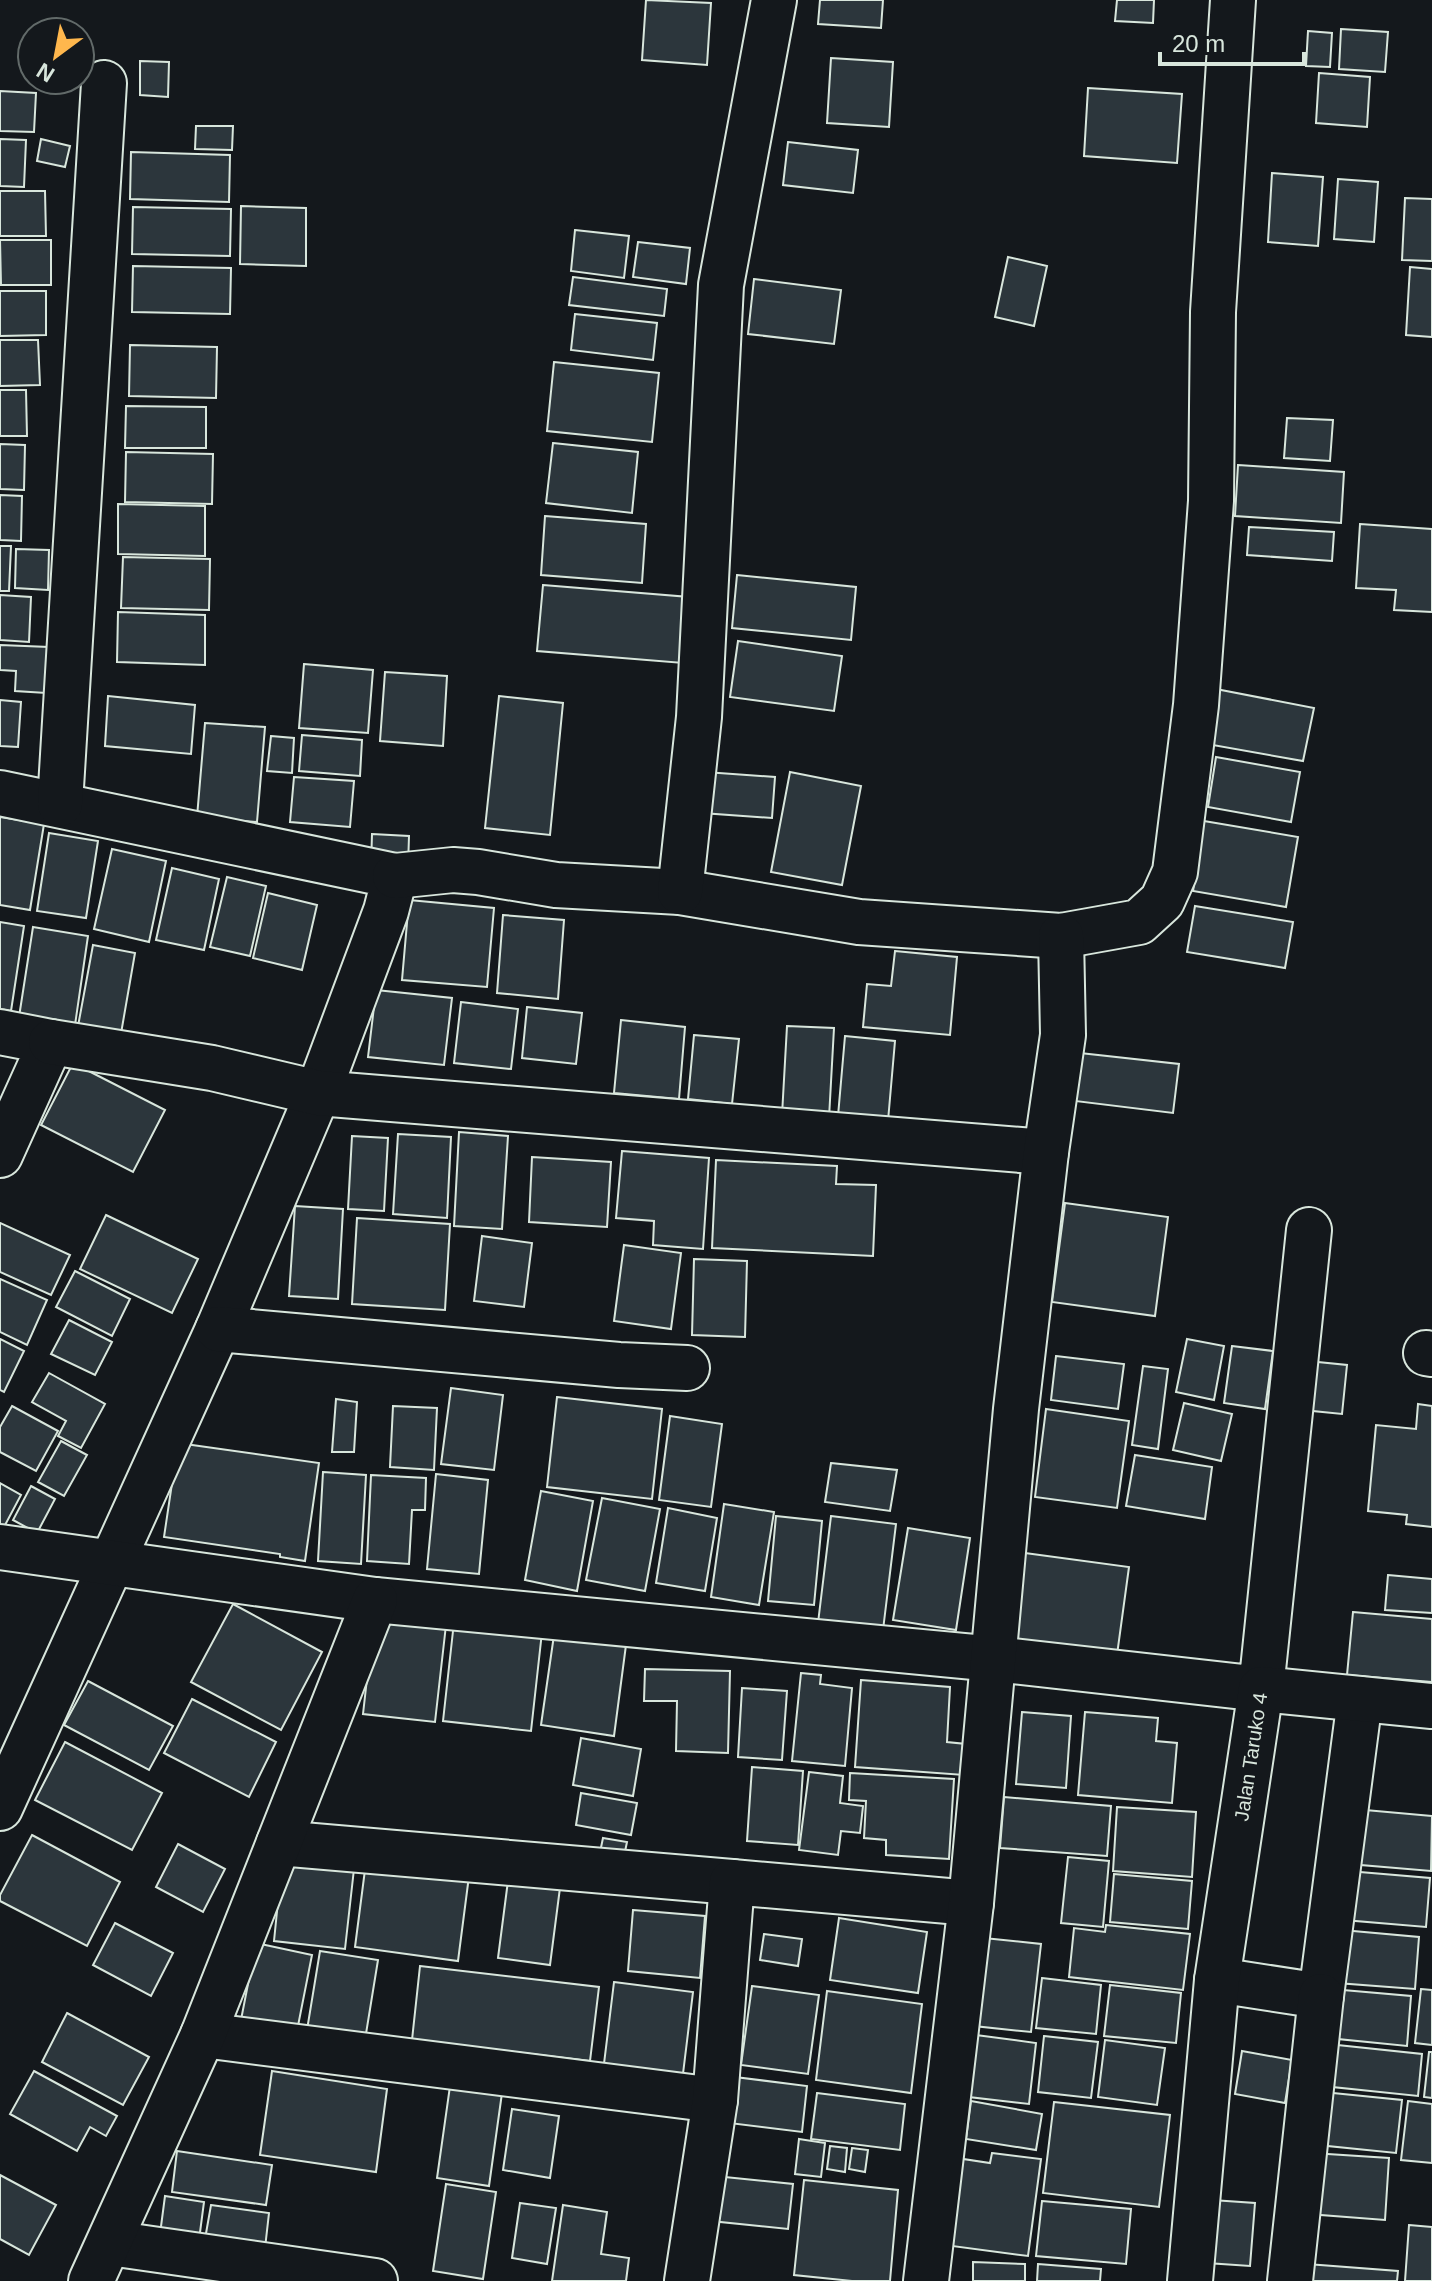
<svg xmlns="http://www.w3.org/2000/svg" width="1432" height="2281" font-family="Arial,sans-serif">
	<style>
		.building { fill: #2c363c; stroke: #d8e6dc; stroke-width: 2 }
		.lines { fill: none; stroke-linecap: round; stroke-linejoin: round }
		.street-casing { stroke: #d8e6dc; stroke-width: 48 }
		.secondary-casing { stroke: #d8e6dc; stroke-width: 48 }
		.street { stroke: #14181c; stroke-width: 44 }
		.secondary { stroke: #14181c; stroke-width: 44 }
		.labels { text-anchor: middle; stroke-width: 6; stroke-linejoin: round; paint-order: stroke }
		.street-label { font-size: 20px; fill: #d8e6dc; stroke: #14181c }
	</style>
	<rect width="100%" height="100%" fill="#14181c"/>
	<!-- building -->
	<g class="building">
		<path d="M646,0l65,3 -4,62 -65,-5z"/>
		<path d="M820,0h63l-2,28 -63,-4z"/>
		<path d="M1117,0h37l-1,23 -38,-2z"/>
		<path d="M1341,29l47,3 -3,40 -46,-3z"/>
		<path d="M1308,31l24,2 -2,34 -24,-1z"/>
		<path d="M831,58l62,4 -4,65 -62,-4z"/>
		<path d="M140,61l29,1 -1,35 -28,-2z"/>
		<path d="M1319,73l51,4 -3,50 -51,-4z"/>
		<path d="M1088,88l94,6 -5,69 -93,-7z"/>
		<path d="M0,91l36,2 -2,39 -34,-1z"/>
		<path d="M196,126h37l-1,24 -37,-1z"/>
		<path d="M0,139l26,1 -2,47 -24,-1z"/>
		<path d="M41,139l29,7 -5,21 -28,-6z"/>
		<path d="M788,142l70,8 -5,43 -70,-8z"/>
		<path d="M131,152l99,3 -1,47 -99,-3z"/>
		<path d="M1272,173l51,4 -5,69 -50,-4z"/>
		<path d="M1338,179l40,3 -4,60 -40,-3z"/>
		<path d="M0,191h45l1,45h-46z"/>
		<path d="M1405,198l27,1v62l-30,-1z"/>
		<path d="M241,206l65,2v58l-66,-2z"/>
		<path d="M133,207l98,2 -1,47 -98,-2z"/>
		<path d="M575,230l54,6 -5,42 -53,-7z"/>
		<path d="M0,240h51v45h-50z"/>
		<path d="M638,242l52,6 -4,36 -53,-7z"/>
		<path d="M1008,257l39,9 -13,60 -39,-9z"/>
		<path d="M133,266l98,2 -1,46 -98,-2z"/>
		<path d="M1410,267l22,2v68l-26,-2z"/>
		<path d="M573,277l94,12 -3,27 -95,-11z"/>
		<path d="M754,279l87,11 -7,54 -86,-10z"/>
		<path d="M0,291h46v44l-46,1z"/>
		<path d="M575,314l82,9 -4,37 -82,-10z"/>
		<path d="M0,340h38l2,45 -40,1z"/>
		<path d="M130,345l87,2 -1,51 -87,-2z"/>
		<path d="M554,362l105,11 -7,69 -105,-11z"/>
		<path d="M0,390h26l1,46h-27z"/>
		<path d="M126,406l80,1v41h-81z"/>
		<path d="M1287,418l46,2 -3,41 -46,-3z"/>
		<path d="M553,443l85,9 -6,61 -86,-10z"/>
		<path d="M0,444l25,1 -1,45 -24,-1z"/>
		<path d="M126,452l87,2 -1,50 -87,-2z"/>
		<path d="M1238,465l106,7 -3,51 -106,-7z"/>
		<path d="M0,495l22,1 -1,45 -21,-1z"/>
		<path d="M118,504l87,2v50l-87,-2z"/>
		<path d="M545,516l101,8 -4,59 -101,-8z"/>
		<path d="M1360,524l72,5v83l-38,-2 2,-20 -40,-2z"/>
		<path d="M1249,527l85,5 -2,29 -85,-6z"/>
		<path d="M0,546h11l-2,45h-9z"/>
		<path d="M16,549l33,1 -1,40 -33,-2z"/>
		<path d="M123,557l87,2 -1,51 -88,-2z"/>
		<path d="M737,575l119,12 -5,53 -119,-12z"/>
		<path d="M543,585l146,12 -6,66 -146,-12z"/>
		<path d="M0,595l31,2 -2,45 -29,-2z"/>
		<path d="M118,612l87,3v50l-88,-3z"/>
		<path d="M738,641l104,15 -8,55 -104,-14z"/>
		<path d="M0,645l49,2 -3,46 -31,-2 1,-20 -16,-1z"/>
		<path d="M304,664l69,6 -5,63 -69,-5z"/>
		<path d="M385,672l62,4 -4,70 -63,-5z"/>
		<path d="M1216,689l98,19 -11,53 -96,-17z"/>
		<path d="M108,696l87,9 -4,49 -86,-8z"/>
		<path d="M499,696l64,7 -13,132 -65,-7z"/>
		<path d="M0,700l21,2 -3,45 -18,-1z"/>
		<path d="M205,723l60,4 -8,95 -60,-5z"/>
		<path d="M302,735l60,5 -2,36 -61,-5z"/>
		<path d="M271,736l23,2 -2,35 -25,-2z"/>
		<path d="M1216,757l84,15 -9,50 -83,-15z"/>
		<path d="M705,772l70,5 -3,41 -70,-5z"/>
		<path d="M790,772l71,14 -19,99 -71,-13z"/>
		<path d="M294,777l60,4 -4,46 -60,-5z"/>
		<path d="M0,817l44,7 -14,86 -30,-5z"/>
		<path d="M1204,821l94,16 -12,70 -93,-16z"/>
		<path d="M49,833l49,8 -12,77 -49,-7z"/>
		<path d="M372,834l37,2 -1,31 -37,-1z"/>
		<path d="M112,849l54,12 -17,81 -55,-13z"/>
		<path d="M172,868l47,11 -15,71 -48,-10z"/>
		<path d="M227,877l39,9 -16,70 -40,-9z"/>
		<path d="M268,893l49,12 -15,65 -49,-12z"/>
		<path d="M409,900l85,8 -7,79 -85,-7z"/>
		<path d="M1195,906l98,16 -8,46 -98,-16z"/>
		<path d="M503,915l61,5 -6,79 -61,-6z"/>
		<path d="M0,922l24,4 -13,85 -11,-2z"/>
		<path d="M33,927l55,9 -13,89 -56,-8z"/>
		<path d="M93,945l42,8 -16,92 -43,-8z"/>
		<path d="M895,951l62,6 -7,78 -87,-8 4,-43 24,2z"/>
		<path d="M376,990l76,8 -8,67 -76,-8z"/>
		<path d="M461,1002l57,7 -7,60 -57,-6z"/>
		<path d="M527,1007l55,6 -6,51 -54,-6z"/>
		<path d="M621,1020l64,7 -6,72 -65,-6z"/>
		<path d="M787,1026l47,2 -5,90 -47,-3z"/>
		<path d="M694,1035l45,4 -7,65 -44,-5z"/>
		<path d="M845,1036l50,5 -7,80 -50,-5z"/>
		<path d="M1080,1053l99,11 -6,49 -98,-12z"/>
		<path d="M73,1063l92,47 -32,62 -92,-47z"/>
		<path d="M459,1132l49,4 -6,93 -48,-3z"/>
		<path d="M398,1134l53,3 -4,81 -54,-4z"/>
		<path d="M352,1136l36,2 -4,73 -36,-2z"/>
		<path d="M622,1151l87,7 -6,91 -50,-4 1,-24 -38,-3z"/>
		<path d="M532,1157l79,5 -4,65 -78,-5z"/>
		<path d="M716,1160l121,6 -1,18 40,1 -3,71 -161,-8z"/>
		<path d="M1065,1203l103,14 -13,99 -103,-14z"/>
		<path d="M295,1206l48,3 -5,90 -49,-3z"/>
		<path d="M106,1215l92,44 -26,54 -92,-44z"/>
		<path d="M357,1218l93,6 -5,86 -93,-6z"/>
		<path d="M0,1223l70,32 -19,40 -51,-23z"/>
		<path d="M482,1236l50,7 -8,64 -50,-6z"/>
		<path d="M624,1245l57,8 -10,76 -57,-8z"/>
		<path d="M694,1259l53,2 -2,76 -53,-2z"/>
		<path d="M75,1271l55,28 -18,37 -56,-29z"/>
		<path d="M0,1279l47,21 -20,45 -27,-13z"/>
		<path d="M69,1320l43,22 -17,33 -44,-21z"/>
		<path d="M0,1339l24,12 -20,41 -4,-2z"/>
		<path d="M1187,1339l37,7 -10,54 -38,-8z"/>
		<path d="M1232,1346l41,5 -8,58 -41,-6z"/>
		<path d="M1056,1356l68,8 -6,45 -67,-9z"/>
		<path d="M1308,1361l39,4 -5,49 -39,-4z"/>
		<path d="M1143,1366l25,3 -10,80 -26,-4z"/>
		<path d="M49,1373l56,31 -24,44 -23,-12 8,-15 -34,-19z"/>
		<path d="M451,1388l52,7 -9,75 -53,-6z"/>
		<path d="M557,1397l105,12 -10,90 -105,-12z"/>
		<path d="M336,1399l21,3 -3,50h-22z"/>
		<path d="M1184,1403l48,11 -11,47 -48,-11z"/>
		<path d="M1418,1404l14,2v121l-26,-3 1,-9 -39,-4 8,-86 40,4z"/>
		<path d="M12,1406l46,25 -22,40 -36,-19v-25z"/>
		<path d="M393,1406l44,2 -3,62 -44,-3z"/>
		<path d="M1046,1409l83,12 -12,87 -82,-11z"/>
		<path d="M670,1416l52,8 -11,83 -52,-7z"/>
		<path d="M61,1441l26,14 -23,41 -26,-14z"/>
		<path d="M178,1443l141,20 -14,98 -25,-4v-3l-116,-17z"/>
		<path d="M1135,1455l77,12 -7,52 -79,-13z"/>
		<path d="M831,1463l66,7 -7,41 -65,-9z"/>
		<path d="M323,1472l43,3 -5,89 -43,-3z"/>
		<path d="M436,1474l52,6 -9,94 -52,-5z"/>
		<path d="M371,1475l55,3 -1,32h-13l-3,54 -42,-3z"/>
		<path d="M0,1483l21,12 -17,32 -4,-2z"/>
		<path d="M31,1486l24,13 -18,34 -24,-13z"/>
		<path d="M541,1491l52,10 -16,90 -52,-11z"/>
		<path d="M602,1498l58,11 -15,82 -59,-11z"/>
		<path d="M724,1504l50,8 -15,93 -48,-8z"/>
		<path d="M668,1508l49,10 -12,73 -49,-8z"/>
		<path d="M776,1516l46,5 -8,84 -46,-4z"/>
		<path d="M831,1516l65,8 -13,106 -65,-7z"/>
		<path d="M908,1528l62,10 -14,92 -63,-10z"/>
		<path d="M1025,1553l104,14 -12,88 -104,-14z"/>
		<path d="M1388,1575l44,4v34l-47,-3z"/>
		<path d="M233,1604l89,48 -41,78 -90,-48z"/>
		<path d="M1353,1612l79,7v63l-85,-7z"/>
		<path d="M374,1617l72,8 -11,97 -72,-8z"/>
		<path d="M454,1622l88,10 -11,99 -88,-10z"/>
		<path d="M554,1635l72,10 -12,91 -73,-11z"/>
		<path d="M645,1669l85,2 -2,82 -52,-2 1,-50h-33z"/>
		<path d="M801,1673l20,2 -1,9 32,4 -7,78 -53,-5z"/>
		<path d="M861,1680l89,7 -3,55 19,2 -2,31 -109,-8z"/>
		<path d="M88,1681l85,45 -24,44 -85,-45z"/>
		<path d="M742,1688l45,3 -5,69 -44,-3z"/>
		<path d="M192,1699l84,43 -27,55 -85,-44z"/>
		<path d="M1022,1712l49,4 -5,72 -50,-4z"/>
		<path d="M1085,1712l73,6 -2,23 21,2 -5,60 -94,-8z"/>
		<path d="M581,1738l60,11 -8,47 -60,-11z"/>
		<path d="M65,1742l97,51 -30,57 -97,-50z"/>
		<path d="M752,1767l51,4 -5,74 -51,-4z"/>
		<path d="M809,1772l34,4 -3,27 23,3 -3,27 -19,-2 -3,24 -39,-5z"/>
		<path d="M850,1773l104,6 -5,80 -63,-4v-15l-22,-2 2,-37 -17,-1z"/>
		<path d="M581,1793l56,10 -6,32 -55,-10z"/>
		<path d="M1004,1797l107,9 -4,50 -107,-8z"/>
		<path d="M1117,1807l79,5 -4,65 -79,-6z"/>
		<path d="M1354,1809l78,7 -1,55 -82,-7z"/>
		<path d="M32,1835l88,47 -33,64 -87,-45v-6z"/>
		<path d="M603,1838l24,4 -4,19 -24,-4z"/>
		<path d="M178,1844l47,25 -22,43 -47,-25z"/>
		<path d="M283,1852l72,8 -10,89 -71,-8z"/>
		<path d="M1068,1857l41,4 -6,66 -42,-4z"/>
		<path d="M366,1862l103,14 -11,85 -103,-14z"/>
		<path d="M1348,1871l82,7 -4,49 -82,-7z"/>
		<path d="M509,1873l52,7 -11,85 -52,-7z"/>
		<path d="M1114,1874l78,7 -4,48 -78,-7z"/>
		<path d="M633,1910l72,6 -5,62 -72,-7z"/>
		<path d="M839,1918l88,14 -9,61 -88,-13z"/>
		<path d="M115,1923l58,30 -22,43 -58,-31z"/>
		<path d="M1106,1925l84,9 -7,56 -114,-13 5,-49 31,4z"/>
		<path d="M1342,1930l77,7 -4,52 -78,-6z"/>
		<path d="M764,1934l38,5 -4,27 -38,-6z"/>
		<path d="M984,1938l57,6 -10,88 -57,-6z"/>
		<path d="M256,1943l56,12 -16,81 -56,-11z"/>
		<path d="M320,1951l58,9 -14,86 -58,-10z"/>
		<path d="M420,1966l179,21 -9,74 -178,-21z"/>
		<path d="M1042,1978l59,7 -5,49 -60,-6z"/>
		<path d="M614,1982l79,10 -11,90 -79,-10z"/>
		<path d="M1110,1985l71,8 -5,50 -72,-7z"/>
		<path d="M752,1986l67,9 -11,79 -67,-9z"/>
		<path d="M1421,1989l11,1v55l-17,-2z"/>
		<path d="M1343,1990l68,6 -4,50 -69,-7z"/>
		<path d="M827,1991l95,13 -11,89 -95,-13z"/>
		<path d="M67,2013l82,44 -26,48 -81,-43z"/>
		<path d="M976,2035l60,8 -7,61 -60,-7z"/>
		<path d="M1044,2036l54,6 -7,56 -53,-6z"/>
		<path d="M1105,2040l60,8 -8,57 -59,-8z"/>
		<path d="M1328,2044l94,10 -4,42 -95,-10z"/>
		<path d="M1242,2051l50,9 -7,43 -50,-9z"/>
		<path d="M1429,2052h3v46l-8,-1z"/>
		<path d="M34,2071l83,45 -11,20 -16,-9 -13,24 -67,-37z"/>
		<path d="M272,2071l115,18 -11,83 -116,-17z"/>
		<path d="M735,2077l72,9 -5,46 -73,-9z"/>
		<path d="M450,2086l52,7 -13,93 -52,-8z"/>
		<path d="M1323,2092l79,8 -6,53 -78,-8z"/>
		<path d="M817,2093l88,11 -5,46 -89,-11z"/>
		<path d="M971,2101l71,13 -6,36 -70,-11z"/>
		<path d="M1408,2101l24,3v59l-31,-3z"/>
		<path d="M1054,2102l116,13 -11,92 -116,-14z"/>
		<path d="M512,2109l47,7 -9,62 -47,-8z"/>
		<path d="M799,2139l26,4 -4,34 -26,-3z"/>
		<path d="M830,2146l17,2 -2,24 -18,-3z"/>
		<path d="M852,2148l16,2 -3,22 -16,-3z"/>
		<path d="M177,2151l95,14 -6,40 -94,-13z"/>
		<path d="M992,2153l49,6 -13,97 -76,-10 11,-87 27,4z"/>
		<path d="M1312,2153l77,5 -4,62 -77,-6z"/>
		<path d="M0,2175l56,30 -27,50 -29,-16z"/>
		<path d="M715,2176l78,8 -5,45 -77,-8z"/>
		<path d="M804,2180l94,10 -8,91h-38l-58,-6z"/>
		<path d="M446,2184l50,8 -13,87 -50,-8z"/>
		<path d="M165,2196l39,6 -5,38 -39,-6z"/>
		<path d="M1212,2200l43,3 -5,63 -43,-3z"/>
		<path d="M1042,2201l89,8 -5,55 -90,-8z"/>
		<path d="M520,2203l36,5 -9,56 -35,-6z"/>
		<path d="M211,2205l58,8 -4,35 -60,-9z"/>
		<path d="M563,2205l44,7 -6,42 28,4 -3,23h-74z"/>
		<path d="M1409,2225l23,2v54h-27z"/>
		<path d="M973,2262l52,2v17h-52z"/>
		<path d="M1038,2264l63,5 -1,12h-63z"/>
		<path d="M1307,2264l91,7 -1,10h-91z"/>
	</g>
	<g class="lines">
		<!-- street casing -->
		<g class="street-casing">
			<g id="street">
				<path d="M0,793l395,83 -9,35 -68,182 -100,236 -218,479"/>
				<path d="M60,804l44,-721"/>
				<path d="M395,876l58,-6 25,2 78,13 124,7 179,30 202,14 78,-14 23,-21 13,-29 21,-167 15,-204 2,-189 20,-312"/>
				<path d="M680,892l19,-175 22,-432 53,-285"/>
				<path d="M0,1032l51,10 -51,113"/>
				<path d="M51,1042l161,26 106,25 728,59"/>
				<path d="M218,1329l401,36 68,3"/>
				<path d="M1426,1353l6,1"/>
				<path d="M0,1547l375,53 620,59 266,30 48,-459"/>
				<path d="M279,1843l453,39"/>
				<path d="M1217,1980l104,16 39,-297"/>
				<path d="M203,2035l512,65"/>
				<path d="M110,2243l265,38"/>
				<path d="M91,2281l112,-246 172,-435"/>
				<path d="M687,2281l28,-181 17,-218 239,21"/>
				<path d="M926,2281l45,-378 45,-494 30,-257 17,-117 -2,-99"/>
				<path d="M1290,2281l31,-285"/>
			</g>
		</g>
		<!-- secondary casing -->
		<g class="secondary-casing">
			<g id="secondary">
				<path id="s1" d="M1190,2281l27,-301 44,-291 171,17"/>
			</g>
		</g>
		<!-- street -->
		<use href="#street" class="street"/>
		<!-- secondary -->
		<use href="#secondary" class="secondary"/>
	</g>
	<g class="labels">
		<!-- street labels -->
		<g class="street-label">
			<text dy="7" stroke="none"><textPath href="#s1" startOffset="528">Jalan Taruko 4</textPath></text>
		</g>
	</g>
	<!-- north arrow -->
	<g transform="translate(56 56) rotate(212)"><circle r="38" fill="#14181c" stroke="#626a69" stroke-width="2"/>
	<path d="M0-6L14 30L0 20L-14 30Z" fill="#ffb74d"/>
	<text y="-12" font-size="22" font-weight="bold" text-anchor="middle" fill="#d8e6dc">N</text>
	</g>
	<!-- scale -->
	<path d="M1160 52v12h144v-12" fill="none" stroke="#d8e6dc" stroke-width="4"/>
	<text x="1172" y="52" font-size="24" fill="#d8e6dc" stroke="#14181c" stroke-width="6" paint-order="stroke">20 m</text>
</svg>
